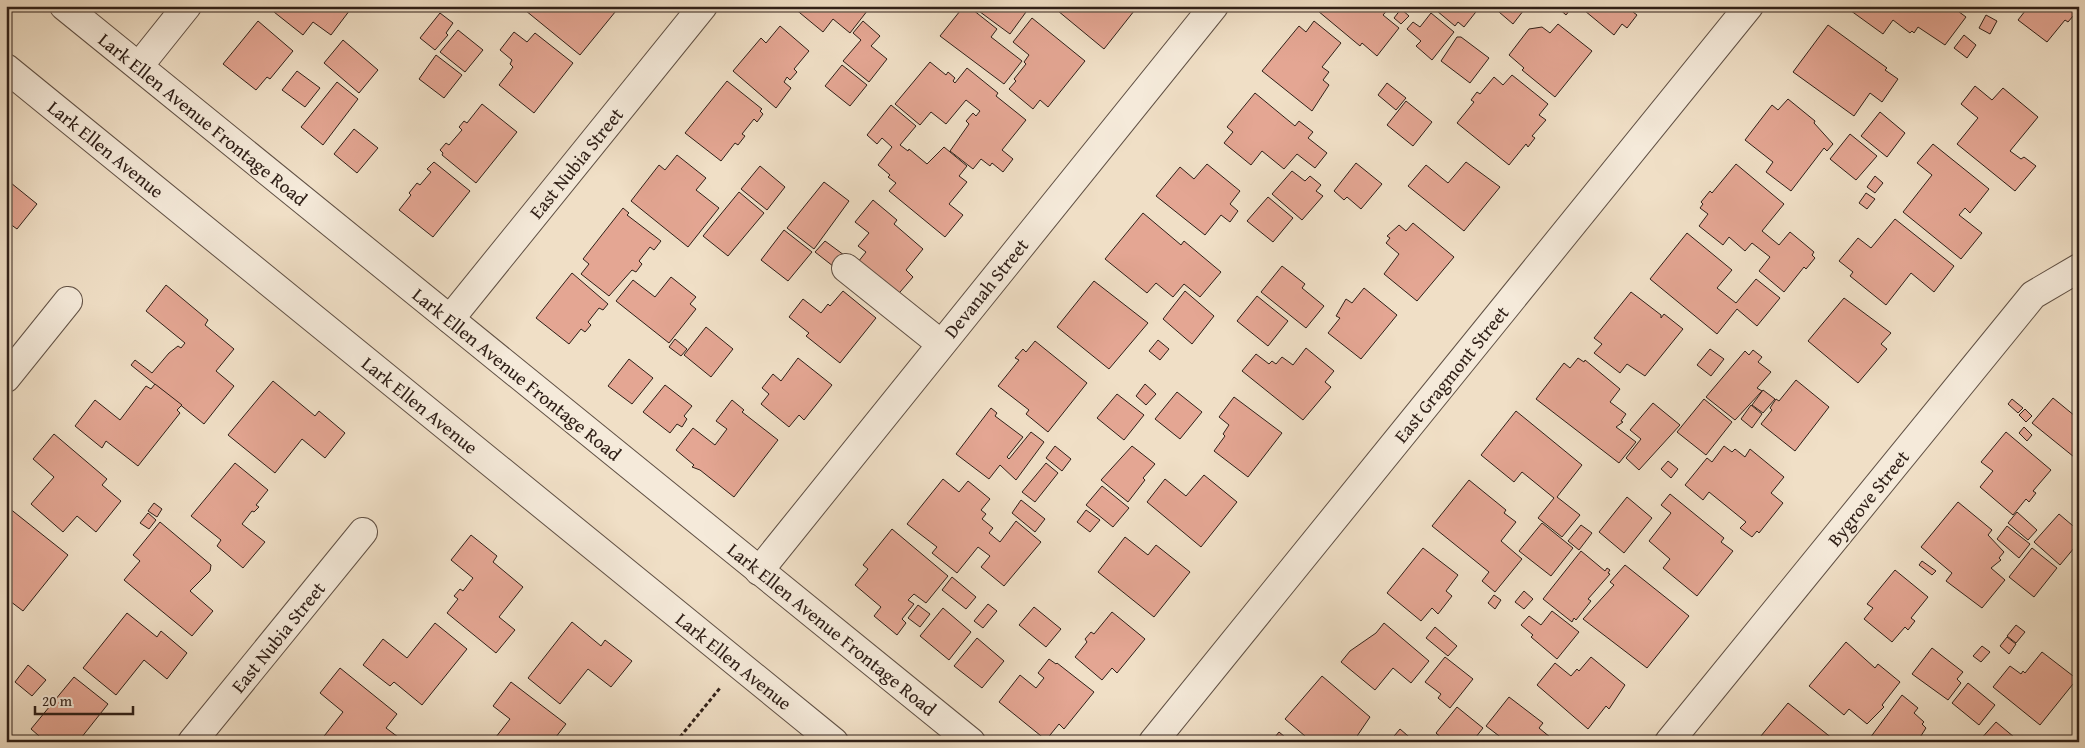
<svg xmlns="http://www.w3.org/2000/svg" width="2085" height="748" font-family="'Gentium Book Plus',serif">
	<style>
		.building { fill: #e4a693; stroke: #302018 }
		.lines { fill: none; stroke-linecap: round; stroke-linejoin: round }
		.minor-casing { stroke: #605044; stroke-width: 30 }
		.path { stroke: #302018; stroke-width: 3; stroke-dasharray: 4 2.5; stroke-linecap: butt }
		.minor { stroke: #f5eada; stroke-width: 28 }
		.labels { text-anchor: middle; stroke-width: 4; stroke-linejoin: round; paint-order: stroke }
		.street-label { font-size: 19px; fill: #302018; stroke: #f5eada }
	</style>
	<rect width="100%" height="100%" fill="#f0dfc6"/>
	<filter id="stains"><feTurbulence type="fractalNoise" baseFrequency=".004" numOctaves="4"/><feColorMatrix values="0 0 0 0 .2 0 0 0 0 .09 0 0 0 0 .02 0 0 0 .5 -.17"/></filter>
	<radialGradient id="worn" r=".72"><stop offset=".6" stop-color="#630" stop-opacity="0"/><stop offset="1" stop-color="#630" stop-opacity=".3"/></radialGradient>
	<!-- building -->
	<g class="building">
		<path d="M278,6h75l-22,29 -18,-13 -10,13 -29,-23z"/>
		<path d="M520,6h100l-40,49z"/>
		<path d="M796,6h75l-21,27 -17,-14 -10,13 -29,-24z"/>
		<path d="M964,6h4l29,23 -6,8 31,24 -18,23 -64,-48z"/>
		<path d="M972,6h46l8,6 -16,22z"/>
		<path d="M1052,6h86l-34,43z"/>
		<path d="M1312,6h76l1,2 -6,7 16,13 -22,28 -15,-13 -2,3z"/>
		<path d="M1431,6h46l2,2 -15,19 -6,-5 -3,4z"/>
		<path d="M1492,6h35l-14,18z"/>
		<path d="M1556,6h17l-7,9z"/>
		<path d="M1579,6h58l-4,6 4,3 -10,13 -5,-4 -8,11z"/>
		<path d="M1849,6h102l15,11 -21,28 -27,-18 -4,6 -2,-2 -2,2 -17,-13 -10,14 -36,-26z"/>
		<path d="M2029,6h50v3l-11,13 -3,-2 -18,22 -29,-22z"/>
		<path d="M1401,9l8,7 -8,8 -7,-6z"/>
		<path d="M440,13l13,10 -7,10 2,2 -13,15 -15,-12z"/>
		<path d="M1431,13l23,19 -22,28 -16,-14 5,-5 -14,-12 6,-7 7,5z"/>
		<path d="M1986,15l11,6 -7,13 -11,-6z"/>
		<path d="M1032,18l53,43 -37,46 -8,-7 -7,9 -24,-20 7,-8 -2,-2 12,-15 -2,-2 5,-7 -16,-13z"/>
		<path d="M258,21l35,30 -23,28 -3,-2 -11,13 -33,-26z"/>
		<path d="M863,21l17,15 -9,10 16,13 -18,23 -26,-21 18,-21 -8,-7z"/>
		<path d="M1314,21l27,22 -19,24 7,5 -6,8 6,5 -17,26 -50,-40 37,-45 7,6z"/>
		<path d="M1558,24l34,27 -37,46 -33,-27 2,-2 -15,-13 20,-26 13,-2 8,6z"/>
		<path d="M1828,25l59,43 -2,2 13,9 -16,23 -12,-9 -16,23 -61,-44z"/>
		<path d="M780,26l29,25 -15,18 3,3 -7,8 -3,-3 -3,5 7,6 -15,20 -43,-37 28,-33 5,5z"/>
		<path d="M458,30l25,20 -18,22 -25,-20z"/>
		<path d="M514,32l13,10 8,-9 38,30 -39,50 -35,-28 14,-18 -3,-3 2,-4 -12,-10z"/>
		<path d="M1964,35l12,10 -9,13 -13,-10z"/>
		<path d="M1457,37h4l28,21 -19,25 -29,-22z"/>
		<path d="M343,40l35,30 -19,23 -35,-30z"/>
		<path d="M436,55l26,20 -18,23 -25,-19z"/>
		<path d="M930,62l16,13 2,-3 7,6 -2,3 2,2 12,-15 31,25 -2,3 30,24 -24,30 11,9 -10,13 -11,-9 -2,3 -9,-7 -8,10 -23,-18 19,-27 -3,-3 7,-8 3,3 4,-5 -14,-11 -20,24 -15,-12 -11,13 -25,-21z"/>
		<path d="M842,65l25,20 -17,21 -25,-20z"/>
		<path d="M2075,70h4v39z"/>
		<path d="M297,71l23,17 -15,19 -23,-17z"/>
		<path d="M1512,75l36,29 -9,11 7,5 -14,16 3,2 -7,9 -2,-3 -17,21 -52,-42 17,-21 -3,-2 6,-8 3,2 14,-17 9,8z"/>
		<path d="M727,81l35,28 -2,2 3,3 -6,8 -3,-3 -12,15 3,2 -7,9 -3,-2 -14,18 -36,-28z"/>
		<path d="M337,82l21,17 -35,46 -22,-18z"/>
		<path d="M1387,83l19,15 -10,12 -18,-15z"/>
		<path d="M1975,86l17,14 11,-12 35,29 -28,34 11,8 3,-2 12,9 -21,25 -58,-47 21,-26 -17,-14z"/>
		<path d="M1255,93l40,33 4,-5 14,11 -5,6 19,15 -12,15 -18,-14 -13,15 -22,-18 -11,14 -27,-22 9,-11 -6,-5z"/>
		<path d="M1788,99l27,22 -1,2 19,21 -6,7 -3,-3 -33,43 -25,-19 7,-10 -28,-22 27,-35 6,5z"/>
		<path d="M1406,101l26,21 -19,24 -26,-21z"/>
		<path d="M482,104l35,28 -41,51 -34,-28 1,-2 -3,-3 6,-7 3,2 13,-15 -3,-3 5,-6 3,2z"/>
		<path d="M891,105l25,21 -16,19 8,6 1,-2 18,15 17,-17 23,19 -8,10 8,6 -18,22 14,11 -18,22 -56,-46 7,-8 -8,-6 2,-2 -12,-10 14,-18 -10,-9 -5,6 -10,-9z"/>
		<path d="M1880,112l25,21 -18,24 -26,-21z"/>
		<path d="M354,129l24,19 -21,25 -23,-19z"/>
		<path d="M1850,134l27,22 -21,24 -26,-21z"/>
		<path d="M1933,144l56,45 -19,24 -5,-5 -6,7 23,18 -21,26 -58,-47 29,-37 -15,-12z"/>
		<path d="M677,155l29,23 -10,12 23,18 -31,39 -57,-46 28,-36 6,5z"/>
		<path d="M434,162l36,29 -37,46 -34,-27 12,-15 -2,-2 8,-10 3,2 11,-13 -4,-3z"/>
		<path d="M1466,162l34,25 -36,44 -56,-45 18,-21 22,18z"/>
		<path d="M1356,163l26,21 -21,25 -14,-12 -3,3 -10,-9z"/>
		<path d="M1207,164l33,27 -10,13 8,7 -8,11 -9,-7 -16,20 -49,-39 24,-29 14,12z"/>
		<path d="M1736,164l48,40 -22,27 17,14 11,-13 24,20 -2,3 3,3 -9,11 -2,-2 -20,25 -25,-21 11,-14 -18,-14 -7,8 -16,-14 -6,8 -24,-19 9,-12 -8,-6 3,-4 -2,-2 9,-11 2,2z"/>
		<path d="M760,166l25,21 -18,23 -26,-21z"/>
		<path d="M1292,171l13,10 5,-5 11,9 -5,6 7,5 -21,24 -30,-26z"/>
		<path d="M1875,176l8,7 -8,10 -8,-6z"/>
		<path d="M824,182l25,19 -35,48 -27,-21z"/>
		<path d="M11,183l26,21 -20,25 -11,-8v-33z"/>
		<path d="M739,192l25,21 -36,43 -25,-20z"/>
		<path d="M1866,193l9,6 -8,10 -8,-6z"/>
		<path d="M1268,197l25,21 -20,24 -26,-21z"/>
		<path d="M873,200l24,20 -3,4 29,25 -17,21 7,7 -19,22 -40,-32 12,-15 -8,-6 11,-13 -14,-11z"/>
		<path d="M623,208l6,5 -2,2 34,26 -7,9 -4,-3 -11,14 3,3 -6,8 -4,-2 -23,26 -28,-22 8,-10 -6,-5z"/>
		<path d="M1143,213l38,32 3,-4 37,31 -21,25 -16,-13 -11,13 -17,-14 -9,10 -42,-34z"/>
		<path d="M1895,219l59,47 -20,26 -23,-19 -25,32 -36,-29 3,-4 -14,-11 19,-23 13,10z"/>
		<path d="M1413,223l41,34 -37,44 -33,-27 15,-20 -13,-11 4,-5 -3,-2 12,-11 7,6z"/>
		<path d="M784,230l28,22 -24,29 -27,-21z"/>
		<path d="M1687,233l45,37 -15,18 19,15 20,-24 24,19 -23,28 -20,-17 -20,25 -67,-55z"/>
		<path d="M825,241l23,17 -10,12 -23,-18z"/>
		<path d="M1282,266l23,18 -3,4 22,18 -18,22 -45,-36z"/>
		<path d="M572,273l36,31 -5,6 -4,-2 -11,14 3,3 -6,7 -4,-3 -12,15 -33,-26z"/>
		<path d="M671,277l25,20 -6,7 6,5 -27,34 -53,-42 17,-21 22,17z"/>
		<path d="M1094,281l54,42 -39,46 -52,-42z"/>
		<path d="M166,285l42,35 -3,5 29,24 -18,22 18,15 -30,38 -73,-59 4,-5 17,13 17,-20 9,-7 3,2 4,-5 -39,-32z"/>
		<path d="M1364,288l33,27 -36,44 -33,-26 12,-15 -4,-2 10,-17 6,4z"/>
		<path d="M843,291l33,27 -36,45 -34,-27 3,-3 -20,-16 14,-18 18,14 7,-9 2,2z"/>
		<path d="M1185,291l29,25 -22,28 -29,-25z"/>
		<path d="M1631,292l30,23v3l3,-4 19,15 -38,47 -18,-12 -7,9 -26,-20 8,-9 -8,-6z"/>
		<path d="M1257,296l31,25 -20,25 -31,-25z"/>
		<path d="M1844,298l47,35 -10,11 6,5 -29,34 -50,-42z"/>
		<path d="M706,327l27,22 -22,28 -27,-22z"/>
		<path d="M675,339l12,10 -6,7 -12,-9z"/>
		<path d="M1158,340l11,9 -9,11 -11,-9z"/>
		<path d="M1035,341l52,42 -39,49 -22,-18 3,-4 -31,-24 21,-26 -4,-2 8,-9 3,3z"/>
		<path d="M1306,348l28,23 -9,11 6,5 -28,33 -61,-49 14,-17 13,10 3,-3 4,3 6,-7 11,8z"/>
		<path d="M1710,349l14,10 -13,17 -14,-11z"/>
		<path d="M1753,350l9,7 -4,5 13,10 -14,16 5,3 -27,29 -29,-23 39,-46 4,4z"/>
		<path d="M798,358l34,27 -28,35 -5,-5 -10,12 -28,-23 8,-10 -7,-6 11,-14 8,7z"/>
		<path d="M1578,358l6,4 1,-2 35,29 -10,13 16,12 -5,7 2,1 -7,5 20,15 -17,21 -83,-64 28,-36 6,5z"/>
		<path d="M629,359l24,19 -21,26 -24,-18z"/>
		<path d="M1796,380l33,27 -34,44 -34,-27 11,-14 -2,-2 6,-9 3,2z"/>
		<path d="M273,381l42,35 4,-5 26,22 -20,25 -23,-19 -27,34 -47,-38z"/>
		<path d="M155,384l27,21 -5,5 3,3 -42,53 -32,-25 -4,7 -27,-22 20,-26 25,20 26,-34 5,3z"/>
		<path d="M1145,384l11,10 -10,11 -10,-9z"/>
		<path d="M665,385l27,21 -8,10 3,3 -5,8 -5,-3 -7,9 -27,-21z"/>
		<path d="M1763,390l12,9 -12,14 -11,-8z"/>
		<path d="M1177,392l25,20 -22,27 -25,-20z"/>
		<path d="M1117,394l27,21 -20,25 -27,-22z"/>
		<path d="M1234,397l48,36 -34,44 -34,-26 11,-15 -2,-2 6,-9 -10,-8z"/>
		<path d="M2053,398l22,18 4,-4v49l-47,-38z"/>
		<path d="M1704,399l28,23 -26,33 -29,-23z"/>
		<path d="M2012,399l11,9 -5,5 -10,-9z"/>
		<path d="M732,400l12,10 -2,2 36,28 -44,57 -34,-27 -8,-3 2,-2 -18,-15 17,-22 22,17 12,-16 -11,-8z"/>
		<path d="M1653,403l27,22 -41,45 -13,-12 15,-19 -11,-9z"/>
		<path d="M1751,405l11,9 -10,14 -11,-9z"/>
		<path d="M991,408l6,5 -2,3 28,21 -16,20 2,2 22,-27 13,10 -28,38 -16,-15 -11,14 -33,-25z"/>
		<path d="M2025,409l7,7 -6,6 -7,-7z"/>
		<path d="M1516,411l66,54 -25,32 23,18 -18,22 -24,-19 16,-20 -32,-26 -8,10 -33,-27z"/>
		<path d="M2024,427l8,8 -5,6 -8,-8z"/>
		<path d="M2006,432l45,38 -18,21 3,2 -7,9 -3,-3 -13,16 -33,-28 13,-16 -12,-9z"/>
		<path d="M54,434l53,45 -5,6 19,16 -25,31 -19,-16 -14,16 -32,-28 23,-27 -21,-18z"/>
		<path d="M1055,446l16,13 -9,12 -16,-13z"/>
		<path d="M1132,446l23,18 -12,14 2,2 -17,22 -27,-22z"/>
		<path d="M1724,446l8,6 3,-3 10,8 5,-8 34,28 -13,16 12,10 -24,30 -2,-2 -5,6 -12,-9 6,-6 -37,-30 -6,8 -18,-15 22,-27 5,4z"/>
		<path d="M1668,461l10,8 -7,9 -10,-9z"/>
		<path d="M235,463l33,27 -12,15 3,2 -5,5 -2,-1 -10,13 23,18 -22,26 -26,-22 4,-6 -30,-24z"/>
		<path d="M1046,463l12,10 -23,29 -13,-10z"/>
		<path d="M1204,475l33,27 -36,45 -54,-45 18,-23 21,17z"/>
		<path d="M943,479l16,13 9,-11 22,18 -9,11 5,4 -4,5 11,9 -4,5 11,9 16,-21 25,21 -37,44 -23,-19 9,-11 -12,-9 -21,26 -25,-20 5,-6 -30,-23z"/>
		<path d="M1469,480l37,30 -2,3 12,9 -15,19 21,18 -27,33 -13,-11 7,-9 -57,-46z"/>
		<path d="M1102,486l27,22 -16,19 -27,-22z"/>
		<path d="M1670,494l54,44 -3,4 12,9 -36,45 -34,-28 7,-9 -21,-18 22,-28 -10,-8z"/>
		<path d="M1627,497l25,21 -28,35 -25,-21z"/>
		<path d="M1021,500l24,19 -10,13 -23,-19z"/>
		<path d="M1958,502l34,28 -4,5 16,17 -5,6 2,2 -10,8 14,12 -23,28 -36,-27 6,-8 -31,-26z"/>
		<path d="M154,503l8,6 -5,8 -9,-6z"/>
		<path d="M9,508l59,47 -45,56 -17,-13v-87z"/>
		<path d="M1086,510l14,10 -10,12 -13,-10z"/>
		<path d="M2017,512l20,18 -9,10 -20,-17z"/>
		<path d="M148,513l8,7 -7,9 -9,-6z"/>
		<path d="M2059,514l20,17v11l-19,23 -26,-23z"/>
		<path d="M160,522l51,43 -1,6 -20,20 23,20 -21,25 -68,-56 16,-19 -7,-6z"/>
		<path d="M1542,523l31,25 -22,28 -32,-25z"/>
		<path d="M1581,525l11,8 -13,17 -11,-9z"/>
		<path d="M2007,526l23,18 -11,14 -22,-19z"/>
		<path d="M892,529l56,47 -22,27 -12,-9 -6,6 6,4 -12,15 4,4 -9,12 -23,-19 7,-9 -26,-22 13,-16 -5,-4z"/>
		<path d="M471,535l26,21 -4,6 30,25 -24,30 16,13 -19,23 -49,-40 11,-14 -4,-3 6,-7 3,2 10,-13 -22,-18z"/>
		<path d="M1125,537l23,18 8,-10 34,27 -36,45 -56,-45z"/>
		<path d="M1423,548l35,27 -12,16 6,5 -14,18 -6,-6 -11,13 -34,-28z"/>
		<path d="M2032,548l25,20 -23,29 -25,-20z"/>
		<path d="M1581,551l24,20 2,-3 3,2 -2,3 2,1 -22,25 3,2 -15,19 -2,-2 -2,4 -29,-23z"/>
		<path d="M1922,561l14,10 -4,4 -13,-10z"/>
		<path d="M1625,565l64,51 -42,52 -64,-49 31,-34 -4,-3z"/>
		<path d="M1895,570l33,27 -17,21 4,3 -7,9 -3,-3 -13,15 -28,-23 9,-11 -6,-4z"/>
		<path d="M952,577l24,20 -10,12 -24,-19z"/>
		<path d="M1524,591l9,8 -9,10 -9,-7z"/>
		<path d="M1494,595l7,5 -6,9 -7,-6z"/>
		<path d="M988,604l9,7 -14,17 -9,-7z"/>
		<path d="M918,605l12,9 -10,13 -12,-9z"/>
		<path d="M1034,607l27,22 -15,18 -27,-22z"/>
		<path d="M943,608l28,24 -22,28 -29,-24z"/>
		<path d="M1552,611l27,21 -22,27 -26,-22 2,-2 -12,-10 8,-9 12,9z"/>
		<path d="M1112,612l33,27 -28,34 -5,-5 -10,12 -27,-23 12,-15 -2,-3 6,-7 3,2z"/>
		<path d="M127,613l30,24 4,-6 26,22 -20,26 -23,-19 -28,35 -33,-27z"/>
		<path d="M572,622l29,24 4,-6 27,21 -21,26 -23,-18 -28,35 -32,-26z"/>
		<path d="M435,623l32,26 -45,56 -28,-23 -4,4 -27,-21 20,-26 24,19z"/>
		<path d="M1384,623l45,38 -18,22 -18,-15 -18,22 -34,-28 9,-11 26,-18z"/>
		<path d="M2016,625l9,7 -9,11 -9,-7z"/>
		<path d="M1435,627l22,19 -9,10 -22,-18z"/>
		<path d="M2007,637l9,7 -7,10 -9,-8z"/>
		<path d="M977,638l27,23 -22,27 -28,-22z"/>
		<path d="M1846,642l29,26 3,-4 22,18 -18,23 2,2 -17,17 -18,-15 -5,6 -35,-29z"/>
		<path d="M1982,646l8,6 -9,10 -8,-6z"/>
		<path d="M1932,648l31,24 -6,7 4,4 -13,17 -36,-26z"/>
		<path d="M2042,652l35,27 -37,46 -47,-38 17,-21 11,8 2,-3 2,2z"/>
		<path d="M1445,657l28,22 -23,29 -12,-10 3,-4 -16,-12z"/>
		<path d="M1591,657l34,28 -16,24 -3,-3 -18,23 -51,-44 18,-22 16,13 6,-7 2,2z"/>
		<path d="M1049,659l7,5 1,-1 37,29 -30,37 -5,-5 -13,16 -47,-38 21,-27 16,13 8,-10 -6,-5z"/>
		<path d="M28,665l18,15 -14,16 -17,-14z"/>
		<path d="M340,668l57,46 -11,14 12,9 -4,5h-71l-2,-2 22,-28 -23,-19z"/>
		<path d="M1322,676l48,41 -17,25h-41l-27,-23z"/>
		<path d="M74,677l34,27 -27,34 5,4h-40l-15,-13z"/>
		<path d="M511,682l55,42 -14,18h-60l18,-23 -17,-13z"/>
		<path d="M1968,683l27,22 -16,20 -27,-22z"/>
		<path d="M1902,695l16,13 -4,5 10,9 -2,2 4,4 -9,14h-50z"/>
		<path d="M1509,697l34,26 -4,5 17,14h-49l-21,-16z"/>
		<path d="M1788,703l45,36 -3,3h-74z"/>
		<path d="M1457,707l26,21 -11,14h-26l-10,-9z"/>
		<path d="M1996,722l24,20h-46l3,-3 2,2z"/>
		<path d="M1400,729l15,13h-26z"/>
		<path d="M1279,732l12,10h-20z"/>
	</g>
	<g class="lines">
		<!-- minor casing -->
		<g class="minor-casing">
			<g id="minor">
				<path d="M64,6l907,736"/>
				<path d="M139,66l48,-60"/>
				<path d="M6,68l828,674"/>
				<path d="M846,268l95,76"/>
				<path d="M450,319l253,-313"/>
				<path d="M6,378l62,-77"/>
				<path d="M759,571l455,-565"/>
				<path d="M192,742l171,-210"/>
				<path d="M1153,742l596,-736"/>
				<path d="M1669,742l364,-447 46,-27"/>
			</g>
		</g>
		<!-- path -->
		<path class="path" d="M676,742l44,-54"/>
		<!-- minor -->
		<use href="#minor" class="minor"/>
	</g>
	<g class="labels">
		<!-- street labels -->
		<g class="street-label">
			<text transform="translate(203 119) rotate(39)" y="7">Lark Ellen Avenue Frontage Road</text>
			<text transform="translate(106 149) rotate(39)" y="7">Lark Ellen Avenue</text>
			<text transform="translate(576 163) rotate(-51)" y="7">East Nubia Street</text>
			<text transform="translate(986 288) rotate(-51)" y="7">Devanah Street</text>
			<text transform="translate(517 374) rotate(39)" y="7">Lark Ellen Avenue Frontage Road</text>
			<text transform="translate(1451 374) rotate(-51)" y="7">East Gragmont Street</text>
			<text transform="translate(420 405) rotate(39)" y="7">Lark Ellen Avenue</text>
			<text transform="translate(1868 498) rotate(-51)" y="7">Bygrove Street</text>
			<text transform="translate(832 629) rotate(39)" y="7">Lark Ellen Avenue Frontage Road</text>
			<text transform="translate(278 637) rotate(-51)" y="7">East Nubia Street</text>
			<text transform="translate(734 661) rotate(39)" y="7">Lark Ellen Avenue</text>
		</g>
	</g>
	<!-- margin -->
	<rect width="2085" height="748" fill="none" stroke="#f0dfc6" stroke-width="25"/>
	<rect x="8" y="8" width="2070" height="733" fill="none" stroke="#302018" stroke-width="2.5"/>
	<rect x="12" y="12" width="2060" height="723" fill="none" stroke="#302018"/>
	<!-- scale -->
	<path d="M35 706v8h98v-8" fill="none" stroke="#302018" stroke-width="2.5"/>
	<text x="42" y="706" font-size="15" fill="#302018" stroke="#f5eada" stroke-width="4" paint-order="stroke">20 m</text>
	<rect width="100%" height="100%" filter="url(#stains)"/>
	<rect width="100%" height="100%" fill="url(#worn)"/>
</svg>
